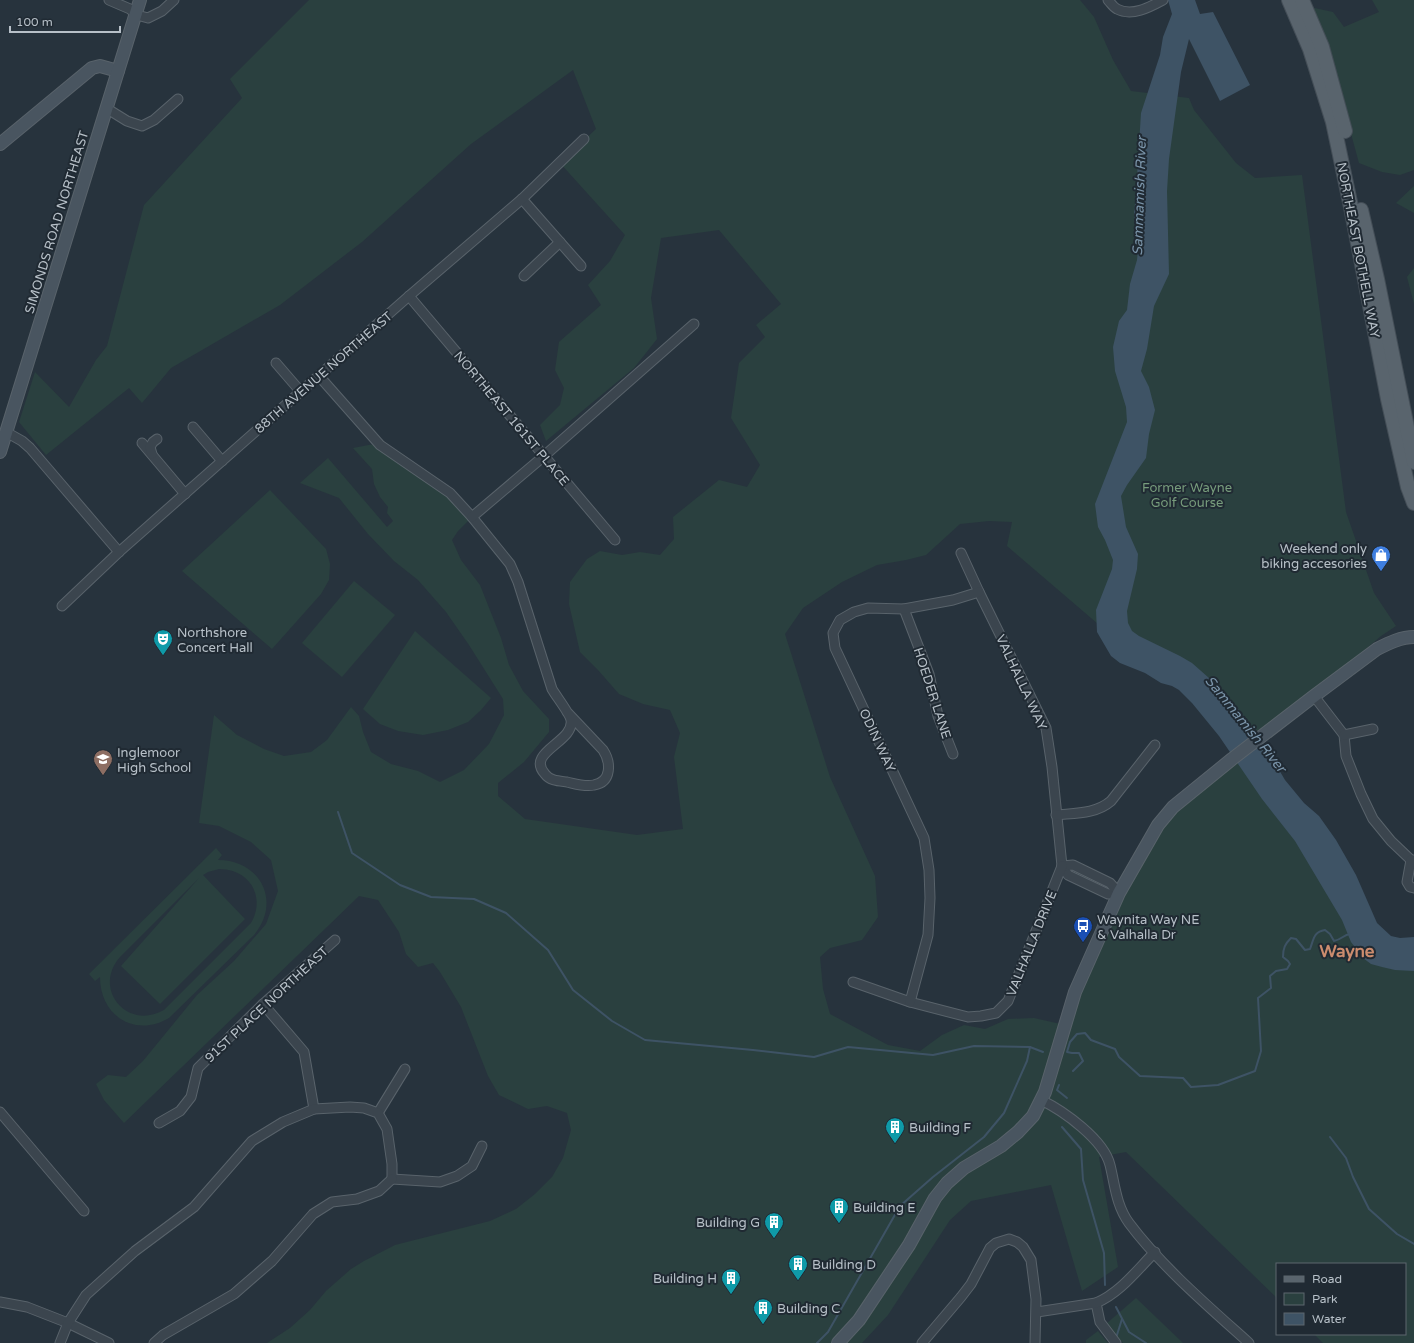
<svg xmlns="http://www.w3.org/2000/svg" width="1414" height="1343" font-family="'Varela Round',sans-serif">
	<style>
		.green { fill: #2a403f; fill-rule: evenodd }
		.water { fill: #3e5365 }
		.lines { fill: none; stroke-linecap: round; stroke-linejoin: round }
		.stream { stroke: #3e5365; stroke-width: 2 }
		.street-casing { stroke: #59636b; stroke-width: 11 }
		.secondary-casing { stroke: #59636b; stroke-width: 14 }
		.primary-casing { stroke: #444e57; stroke-width: 16 }
		.street { stroke: #3b454e; stroke-width: 9 }
		.secondary { stroke: #495560; stroke-width: 12 }
		.primary { stroke: #59646d; stroke-width: 14 }
		.labels { text-anchor: middle; stroke-width: 4; stroke-linejoin: round; paint-order: stroke }
		.street-label { font-size: 13px; fill: #b7c0c8; stroke: #202a33 }
		.park-label { font-size: 13px; fill: #779c7c; stroke: #202a33 }
		.poi-label { font-size: 13px; fill: #b7c0c8; stroke: #202a33; text-anchor: start }
		.water-label { font-size: 14px; font-style: italic; fill: #7a94a9; stroke: #202a33 }
		.district-label { font-size: 17px; font-weight: bold; fill: #cc8c6e; stroke: #202a33 }
	</style>
	<rect width="100%" height="100%" fill="#27333d"/>
	<!-- green -->
	<g class="green">
		<path d="M309,0h771l14,17 19,43 18,31 58,7 5,12 42,53 19,15 47,-3 44,337 28,81 22,33 -15,10 -132,113 -29,-31 -101,-76 -112,-96 5,-24 -23,-1 -29,3 -34,31 -20,5 -29,5 -35,17 -39,26 -18,26 45,143 45,99 3,41 -16,23 -32,8 -10,9 3,32 7,25 58,31 32,6 22,-16 22,-10 21,4 23,-10 26,-1 31,7 10,-32 83,-168 90,-74 115,167 37,36 14,-3v392h-91l-9,-9h91v-70h-128v34l-151,-146 -27,5 19,110 -36,24 -31,-106 -80,16 -21,19 -62,95 -26,28h-595l23,-15 20,-18 16,-19 25,-22 13,-8 31,-16 95,-24 26,-12 19,-15 17,-17 11,-19 8,-28 -4,-17 -20,-7 -19,3 -29,-14 -11,-19 -27,-69 -21,-35 -7,-9 -15,4 -12,-13 -7,-22 -21,-32 -19,-4 -235,227 -20,-23 -8,-16 12,-9 18,2 17,-16 54,-66 37,-34 32,-37 12,-33 -7,-31 -20,-18 -32,-16 -20,-3 15,-108 23,20 27,14 20,7 27,-4 16,-12 24,-33 8,9 4,16 8,20 20,12 27,7 22,11 24,-12 25,-26 15,-29 -1,-16 -34,-54 -23,-33 -28,-32 -24,-19 -26,-27 -29,-36 -39,-15 28,-25 59,69 6,-6 -6,-8 1,-6 -8,-10 -6,-13 -2,-15 -19,-21 26,-5 71,50 22,24 -14,14 -6,9 9,20 19,25 21,53 8,27 14,26 26,28v13l-25,30 -26,21v13l27,23 112,16 46,-6 -9,-72 6,-24 -10,-23 -27,-6 -24,-10 -21,-24 -18,-18 -11,-48 1,-22 17,-23 13,-8 22,4 18,-3 20,3 14,-16 -1,-22 46,-37 28,7 13,-22 -29,-47 8,-55 26,-26 -9,-12 25,-21 -62,-74 -58,8 -10,60 6,41 -23,29 -88,73 -6,-16 20,-20 4,-17 -9,-18 4,-28 42,-37 -13,-20 22,-24 15,-26 -65,-72 36,-34 -23,-59 -102,74 -109,98 -82,63 -109,63 -29,35 -13,-15 -83,67 -27,-33 16,-50 34,35 27,-47 11,-14 37,-141 98,-107 -12,-19z"/>
		<path d="M1372,0h42v170l-14,5 -18,-3 -23,-9 -20,-73 -29,-83 23,5 11,15 35,-15z"/>
		<path d="M1414,186v27l-18,-10z"/>
		<path d="M1414,268v36l-7,-27z"/>
		<path d="M270,490l56,59 4,15 -1,16 -8,14 -49,55 -90,-78z"/>
		<path d="M354,581l41,34 -53,62 -40,-34z"/>
		<path d="M415,631l76,67 -10,12 -13,12 -20,8 -25,5 -25,-4 -18,-7 -17,-15z"/>
		<path d="M216,848l6,7 -4,5c42,0 64,41 36,75l-85,83c-34,20 -69,-2 -69,-41l-5,4 -6,-7zM219,869c31,0 47,28 32,54l-87,87c-37,21 -72,-21 -44,-53l79,-79 -78,88 39,38 85,-85 -42,-44 5,-3z"/>
		<path d="M1136,1298l47,45h-60l-17,-19z"/>
		<path d="M1098,1331l10,12h-22v-3z"/>
	</g>
	<!-- water -->
	<path class="water" d="M1168,0h27l5,14 13,-2 37,73 -30,16 -31,-62 -8,33 -12,87 -2,32 2,83 -15,32 -7,43 -6,22 8,16 6,23 -6,24 -3,24 -19,27 -6,11 5,31 12,27 -1,15 -10,42 1,12 4,8 7,5 41,20 12,7 17,15 15,15 15,17 25,34 21,36 19,23 15,13 17,24 20,35 21,48 14,13 9,2 14,-1v34l-19,-1 -13,-3 -11,-3 -8,-6 -12,-16 -9,-22 -47,-79 -33,-42 -43,-63 -27,-33 -13,-13 -7,-4 -11,-3 -16,-10 -25,-10 -9,-7 -14,-24 -1,-22 16,-41 1,-9 -8,-20 -7,-13 -3,-23 32,-82 -1,-15 -11,-36 -2,-24 6,-26 8,-11 3,-26 7,-24 1,-10 -4,-36 2,-21 5,-80 19,-58 3,-18 9,-23z"/>
	<g class="lines">
		<!-- stream -->
		<g class="stream">
			<path d="M338,812l14,41 48,32 31,12 43,2 32,14 42,37 25,40 39,31 33,19 108,10 61,7 34,-10 85,8 41,-9 56,1 13,5"/>
			<path d="M1073,1071l10,-10 -4,-8h-7l-5,-1 3,-10 7,-8 8,-1 6,7 24,9 4,8 21,19 43,2 8,9 27,-2 37,-14 6,-20 -3,-53 13,-10 -1,-12 6,-5 11,-2 3,-5 -2,-3 -5,-4c0,-9 2,-13 8,-19l5,1 9,11 5,-1c4,-10 3,-17 15,-19l5,4 4,7c9,-2 9,-6 16,-7"/>
			<path d="M1059,1085l-2,5 10,8"/>
			<path d="M1062,1127l19,22 2,31 21,73 1,32"/>
			<path d="M1330,1137l16,21 7,19 16,32 28,25 17,10"/>
			<path d="M1116,1307l13,25 17,11"/>
			<path d="M1116,1338l6,-19"/>
			<path d="M817,1343l11,-11 72,-126 33,-29 51,-40 20,-24 23,-52 3,-14"/>
		</g>
		<!-- street casing -->
		<g class="street-casing">
			<g id="street">
				<path d="M109,0l21,9 7,6 11,3 14,-7 12,-11"/>
				<path d="M1108,0c3,3 5,7 9,9 15,8 33,-2 46,-9"/>
				<path d="M106,108l21,13 15,5 12,-6 24,-21"/>
				<path d="M522,199l59,67"/>
				<path d="M524,276l36,-34"/>
				<path d="M409,296l206,244"/>
				<path d="M276,363l25,29"/>
				<path d="M319,376l61,69 70,48 22,24 38,47 8,18 34,107c4,7 18,25 19,31 4,22 -46,32 -26,54 5,7 14,7 22,8 9,2 18,5 27,3 18,-3 17,-23 9,-35l-36,-38"/>
				<path d="M193,427l29,34"/>
				<path d="M6,432l16,9 8,7 89,104"/>
				<path d="M142,443l43,51"/>
				<path d="M152,454l-2,-7 3,-5 4,-3"/>
				<path d="M472,517l72,-61 150,-132"/>
				<path d="M961,553l18,39 67,136 6,39 10,99 6,9 40,19 11,-1"/>
				<path d="M62,606l57,-54 103,-91 187,-165 113,-97 62,-60"/>
				<path d="M904,609l25,65 9,42 15,38"/>
				<path d="M1314,696l30,39 2,21 15,38 12,25 18,22 20,19h3"/>
				<path d="M1344,735l29,-6"/>
				<path d="M1056,815c19,-2 40,-1 55,-14l44,-56"/>
				<path d="M1411,860l-4,22 3,5 4,1"/>
				<path d="M1062,866l11,-1 37,18 9,10"/>
				<path d="M853,982l57,20 58,15 13,-1 15,-3 12,-12 54,-135"/>
				<path d="M910,1002l18,-67 2,-37 -1,-28 -5,-32 -89,-190 -2,-15 7,-13 14,-8 14,-4 36,1 49,-9 26,-8"/>
				<path d="M263,1004l41,48 10,57"/>
				<path d="M1041,1100c23,11 63,40 69,65 5,20 6,40 19,58 32,43 80,84 120,120"/>
				<path d="M0,1112l84,99"/>
				<path d="M378,1113l27,-44"/>
				<path d="M159,1123l21,-12 11,-14 7,-29 65,-64 72,-64"/>
				<path d="M392,1179l48,3 17,-6 15,-10 10,-20"/>
				<path d="M0,1302l27,5 41,16 41,20"/>
				<path d="M1096,1303l4,19 16,21"/>
				<path d="M1037,1312l59,-9c24,-10 41,-33 59,-51"/>
				<path d="M60,1343l8,-20 18,-28 49,-44 59,-44 58,-66 31,-19 31,-13 36,-2 14,1 14,5 9,16 5,35v15"/>
				<path d="M154,1343l9,-8 71,-41 38,-33 41,-47 19,-12 25,-3 22,-8 13,-12"/>
				<path d="M922,1343l39,-46 10,-13 19,-36 6,-5 13,-4 8,3 6,5 8,13 5,39 -1,44"/>
			</g>
		</g>
		<!-- secondary casing -->
		<g class="secondary-casing">
			<g id="secondary">
				<path d="M0,144l92,-76 8,-2 18,5"/>
				<path d="M0,452l140,-452"/>
				<path d="M838,1343l21,-23 50,-75 26,-47 12,-15 17,-15 37,-22 17,-14 15,-16 12,-24 30,-100 44,-99 39,-68 15,-18 59,-48 82,-63 63,-47c12,-6 24,-12 37,-12"/>
			</g>
		</g>
		<!-- primary casing -->
		<g class="primary-casing">
			<g id="primary">
				<path d="M1289,0l21,49 23,73 18,85 37,192 20,88 6,16"/>
				<path d="M1302,0l20,47 23,84"/>
				<path d="M1361,210l16,69 37,183"/>
			</g>
		</g>
		<!-- street -->
		<use href="#street" class="street"/>
		<!-- secondary -->
		<use href="#secondary" class="secondary"/>
		<!-- primary -->
		<use href="#primary" class="primary"/>
	</g>
	<!-- icons -->
	<defs>
		<g id="shop-pin" transform="scale(1)"><path d="M0 17L-7.5 6A9.5 9.5 0 1 1 7.5 6Z" fill="#3f7fe0" stroke="#202a33"/><path d="M-5-2.5h2.3a2.7 3.5 0 0 1 5.4 0H5L5.5 6h-11ZM-1.5-2.5h3a1.5 2.3 0 0 0-3 0Z" fill="#fff"/></g>
		<g id="theatre-pin" transform="scale(1)"><path d="M0 17L-7.5 6A9.5 9.5 0 1 1 7.5 6Z" fill="#0f9aa8" stroke="#202a33"/><path d="M-5-5.5Q0-4 5-5.5V0Q5 5 0 6Q-5 5-5 0ZM-3.3-2.5H-1v1.5H-3.3ZM1-2.5H3.3v1.5H1ZM-2.8 1Q0 5.5 2.8 1Z" fill="#fff"/></g>
		<g id="school-pin" transform="scale(1)"><path d="M0 17L-7.5 6A9.5 9.5 0 1 1 7.5 6Z" fill="#8d6e63" stroke="#202a33"/><path d="M0-5L7-2L0 1L-7-2ZM-4 1L0 2.5L4 1V4Q0 6-4 4Z" fill="#fff"/></g>
		<g id="bus-pin" transform="scale(1)"><path d="M0 17L-7.5 6A9.5 9.5 0 1 1 7.5 6Z" fill="#1a4fb4" stroke="#202a33"/><path d="M-5-6H5V4H4V6H2V4H-2V6H-4V4H-5ZM-3.5-4V0h7V-4ZM-3.5 1.2v1.5H-2V1.2ZM2 1.2v1.5H3.5V1.2Z" fill="#fff"/></g>
		<g id="building-pin" transform="scale(1)"><path d="M0 17L-7.5 6A9.5 9.5 0 1 1 7.5 6Z" fill="#0f9aa8" stroke="#202a33"/><path d="M-4-6H4V6H1V3H-1V6H-4ZM-2.5-4.3h1.7v1.8h-1.7ZM.8-4.3h1.7v1.8H.8ZM-2.5-1h1.7V.8h-1.7ZM.8-1h1.7V.8H.8Z" fill="#fff"/></g>
	</defs>
	<g fill-rule="evenodd">
		<use href="#shop-pin" x="1381" y="555"/>
		<use href="#theatre-pin" x="163" y="639"/>
		<use href="#school-pin" x="103" y="759"/>
		<use href="#bus-pin" x="1083" y="926"/>
		<use href="#building-pin" x="895" y="1127"/>
		<use href="#building-pin" x="839" y="1207"/>
		<use href="#building-pin" x="774" y="1222"/>
		<use href="#building-pin" x="798" y="1264"/>
		<use href="#building-pin" x="731" y="1278"/>
		<use href="#building-pin" x="763" y="1308"/>
	</g>
	<g class="labels">
		<!-- street labels -->
		<g class="street-label">
			<text transform="translate(56 222) rotate(-73)" y="5">SIMONDS ROAD NORTHEAST</text>
			<text transform="translate(1359 250) rotate(79)" y="5">NORTHEAST BOTHELL WAY</text>
			<text transform="translate(323 372) rotate(-41)" y="5">88TH AVENUE NORTHEAST</text>
			<text transform="translate(512 418) rotate(50)" y="5">NORTHEAST 161ST PLACE</text>
			<text transform="translate(1022 682) rotate(65)" y="5">VALHALLA WAY</text>
			<text transform="translate(933 693) rotate(72)" y="5">HOEDER LANE</text>
			<text transform="translate(878 740) rotate(65)" y="5">ODIN WAY</text>
			<text transform="translate(1031 943) rotate(-68)" y="5">VALHALLA DRIVE</text>
			<text transform="translate(266 1004) rotate(-43)" y="5">91ST PLACE NORTHEAST</text>
		</g>
		<!-- park labels -->
		<g class="park-label">
			<text x="1187" y="492">Former Wayne<tspan x="1187" dy="15">Golf Course</tspan></text>
		</g>
		<!-- poi labels -->
		<g class="poi-label">
			<text x="1367" y="553" text-anchor="end">Weekend only<tspan x="1367" dy="15">biking accesories</tspan></text>
			<text x="177" y="637">Northshore<tspan x="177" dy="15">Concert Hall</tspan></text>
			<text x="117" y="757">Inglemoor<tspan x="117" dy="15">High School</tspan></text>
			<text x="1097" y="924">Waynita Way NE<tspan x="1097" dy="15">&amp; Valhalla Dr</tspan></text>
			<text x="909" y="1132">Building F</text>
			<text x="853" y="1212">Building E</text>
			<text x="760" y="1227" text-anchor="end">Building G</text>
			<text x="812" y="1269">Building D</text>
			<text x="717" y="1283" text-anchor="end">Building H</text>
			<text x="777" y="1313">Building C</text>
		</g>
		<!-- water labels -->
		<g class="water-label">
			<text transform="translate(1139 196) rotate(-88)" y="5">Sammamish River</text>
			<text transform="translate(1246 724) rotate(51)" y="5">Sammamish River</text>
		</g>
		<!-- district labels -->
		<g class="district-label">
			<text x="1347" y="957">Wayne</text>
		</g>
	</g>
	<!-- legend -->
	<rect x="1276" y="1263" width="130" height="72" fill="#202a33" stroke="#5c666f"/>
	<rect x="1284" y="1276" width="20" height="6" fill="#59646d" stroke="#5c666f"/>
	<text x="1312" y="1283" font-size="12" fill="#b7c0c8">Road</text>
	<rect x="1284" y="1293" width="20" height="12" fill="#2a403f" stroke="#5c666f"/>
	<text x="1312" y="1303" font-size="12" fill="#b7c0c8">Park</text>
	<rect x="1284" y="1313" width="20" height="12" fill="#3e5365" stroke="#5c666f"/>
	<text x="1312" y="1323" font-size="12" fill="#b7c0c8">Water</text>
	<!-- scale -->
	<path d="M10 26v6h110v-6" fill="none" stroke="#b7c0c8" stroke-width="2"/>
	<text x="16" y="26" font-size="12" fill="#b7c0c8" stroke="#202a33" stroke-width="3" paint-order="stroke">100 m</text>
</svg>
